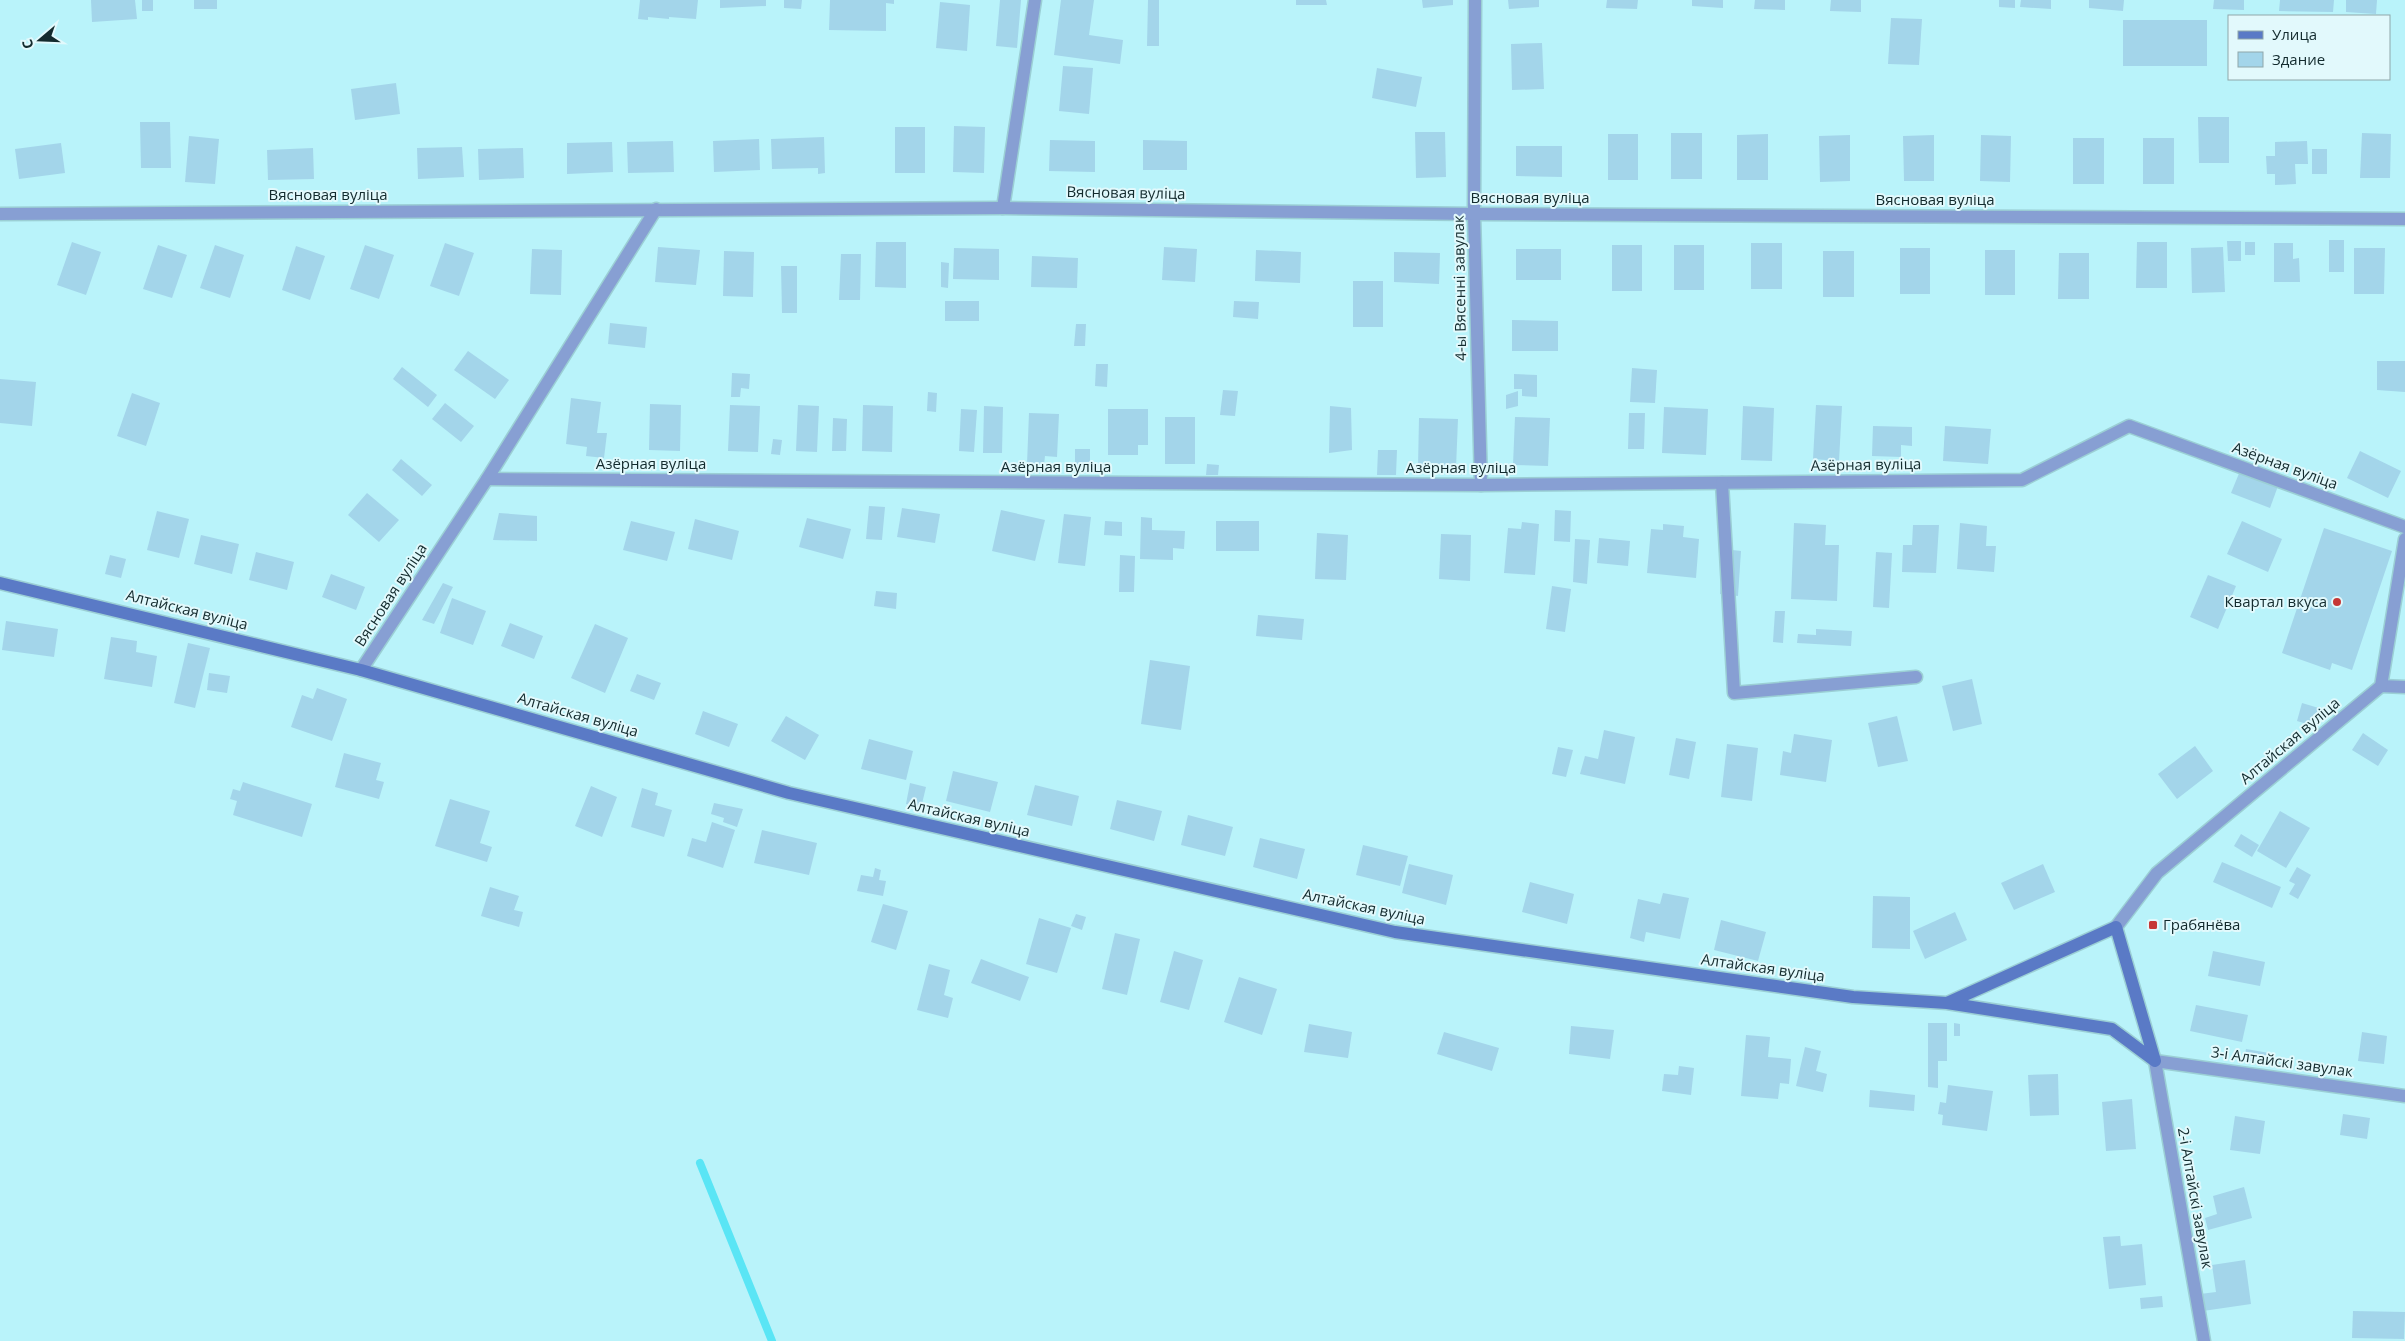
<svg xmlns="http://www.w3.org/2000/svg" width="2405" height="1341" font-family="'Open Sans',sans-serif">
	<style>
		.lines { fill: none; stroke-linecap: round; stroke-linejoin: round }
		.stream { stroke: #5ae5f5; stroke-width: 8 }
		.building { fill: #a3d5ea }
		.minor-casing { stroke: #9bcfd5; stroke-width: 15 }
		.secondary-casing { stroke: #9bcfd5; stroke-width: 15 }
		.minor { stroke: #879fd3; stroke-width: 12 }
		.secondary { stroke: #5a7ac6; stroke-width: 12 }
		.poi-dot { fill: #c63736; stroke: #e2f9fc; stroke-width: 2 }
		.labels { text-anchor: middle; stroke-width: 4; stroke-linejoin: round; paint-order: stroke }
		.street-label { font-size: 15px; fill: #132b2e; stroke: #e2f9fc }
		.poi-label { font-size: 15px; fill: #132b2e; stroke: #e2f9fc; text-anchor: end }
	</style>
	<rect width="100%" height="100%" fill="#b9f3fa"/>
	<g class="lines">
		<!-- stream -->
		<path class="stream" d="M700,1163l72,178"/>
	</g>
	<!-- building -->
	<g class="building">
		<path d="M91,0h44l2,19 -45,3z"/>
		<rect x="142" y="0" width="11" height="11"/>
		<rect x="194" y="0" width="23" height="9"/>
		<path d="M640,0h58l-2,19 -27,-2v2l-21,-2v3l-10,-1z"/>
		<path d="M720,0h46v6l-46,2z"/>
		<path d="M784,0h18l-1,9 -17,-1z"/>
		<path d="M830,0h64v4l-8,-1v28l-57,-1z"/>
		<path d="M1000,0h21l-4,48 -21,-2z"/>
		<path d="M1061,0h33l-5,35 34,5 -3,24 -66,-9z"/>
		<path d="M1148,0h11v46h-12z"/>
		<path d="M1296,0h30l1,5h-31z"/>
		<path d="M1422,0h31v5l-30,3z"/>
		<path d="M1508,0h31v7l-30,2z"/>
		<path d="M1607,0h31l-1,9 -31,-1z"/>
		<path d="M1692,0h31v8l-31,-2z"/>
		<path d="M1755,0h30v10l-31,-1z"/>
		<path d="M1831,0h30v12l-31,-1z"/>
		<path d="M1999,0h16v8l-16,-1z"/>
		<path d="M2021,0h30v9l-31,-2z"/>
		<path d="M2089,0h35l-1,11 -34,-3z"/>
		<path d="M2214,0h30v10l-31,-1z"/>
		<path d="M2280,0h54l-1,12 -54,-1z"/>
		<path d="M2346,0h31l-1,14 -30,-2z"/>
		<path d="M940,2l30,3 -3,46 -31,-3z"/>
		<path d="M1891,18l31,1 -3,46 -31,-1z"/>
		<rect x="2123" y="20" width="84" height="46"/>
		<path d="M1542,43l2,46 -32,1 -1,-46z"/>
		<path d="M1063,66l30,2 -4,46 -30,-3z"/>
		<path d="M1377,68l45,9 -6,30 -44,-9z"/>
		<path d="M396,83l4,31 -45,6 -4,-31z"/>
		<path d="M2198,117h31v46h-30z"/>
		<path d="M140,122h30l1,46h-30z"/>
		<path d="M954,126l31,1 -1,46 -31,-1z"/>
		<rect x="895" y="127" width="30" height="46"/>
		<path d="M1415,132h30l1,45 -30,1z"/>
		<rect x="1671" y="133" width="31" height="46"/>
		<path d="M2362,133l29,1 -1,44h-30z"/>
		<rect x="1608" y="134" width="30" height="46"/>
		<path d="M1768,134v46h-31v-45z"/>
		<path d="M1850,135v46l-30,1 -1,-46z"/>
		<path d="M1934,135v46h-30l-1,-45z"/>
		<path d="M1981,135l30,1 -1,46 -30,-1z"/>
		<path d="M189,136l30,3 -4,45 -30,-2z"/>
		<path d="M824,137l1,36 -7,1v-6l-46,1 -1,-30z"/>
		<rect x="2073" y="138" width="31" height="46"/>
		<rect x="2143" y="138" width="31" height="46"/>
		<path d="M759,139l1,31 -46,2 -1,-31z"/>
		<path d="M1050,140l45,1v31l-46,-1z"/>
		<path d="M1143,140l44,1v29h-44z"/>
		<path d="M673,141l1,31 -46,1 -1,-31z"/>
		<path d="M2307,141l1,23h-13l1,20 -21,1v-11h-8l-1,-18h9v-14z"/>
		<path d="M612,142l1,30 -46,2v-31z"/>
		<path d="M61,143l4,30 -46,6 -4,-30z"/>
		<path d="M1516,146h46v31l-46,-1z"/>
		<path d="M462,147l2,30 -46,2 -1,-31z"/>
		<path d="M313,148l1,31 -46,1 -1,-30z"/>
		<path d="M523,148l1,30 -45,2 -1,-31z"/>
		<rect x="2312" y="149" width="15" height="25"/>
		<rect x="2329" y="240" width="15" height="32"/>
		<path d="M2227,241h14v20h-13z"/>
		<path d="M72,242l29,10 -15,43 -29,-10z"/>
		<path d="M876,242h30v46l-31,-1z"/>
		<path d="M2137,242h30v46h-31z"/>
		<rect x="2245" y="242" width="10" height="13"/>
		<path d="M445,243l29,10 -15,43 -29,-10z"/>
		<rect x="1751" y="243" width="31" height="46"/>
		<path d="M2274,243h19v16l6,-1 1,24h-26z"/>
		<path d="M158,245l29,10 -15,43 -29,-9z"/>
		<path d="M215,245l29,10 -14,43 -30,-10z"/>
		<path d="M365,245l29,10 -15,44 -29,-10z"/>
		<rect x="1612" y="245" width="30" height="46"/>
		<rect x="1674" y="245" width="30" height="45"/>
		<path d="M296,246l29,10 -15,44 -28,-10z"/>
		<path d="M658,247l42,3 -4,35 -41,-3z"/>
		<path d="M1164,247l33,2 -2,33 -33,-2z"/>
		<path d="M2223,247l2,45 -33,1 -1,-45z"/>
		<path d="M954,248l45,1v31l-46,-1z"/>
		<rect x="1900" y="248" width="30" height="46"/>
		<path d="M2354,248h31l-1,46h-30z"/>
		<path d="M532,249l30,1 -1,45 -31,-1z"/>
		<rect x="1516" y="249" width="45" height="31"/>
		<path d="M1256,250l45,2 -1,31 -45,-2z"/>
		<rect x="1985" y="250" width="30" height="45"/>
		<path d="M724,251l30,1 -1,45 -30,-1z"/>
		<rect x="1823" y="251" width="31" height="46"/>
		<path d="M1394,252l46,1 -1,31 -45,-2z"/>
		<path d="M2059,253h30v46h-31z"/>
		<path d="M841,254h20l-1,46h-21z"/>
		<path d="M1032,256l46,2 -1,30 -46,-1z"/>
		<path d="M941,262l8,1 -1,25 -7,-1z"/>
		<path d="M781,266h16v47h-15z"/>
		<rect x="1353" y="281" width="30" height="46"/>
		<rect x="945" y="301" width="34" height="20"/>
		<path d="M1234,301l25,1 -1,17 -25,-2z"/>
		<path d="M1512,320l46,1v30h-46z"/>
		<path d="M610,323l37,4 -2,21 -37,-4z"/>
		<path d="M1076,324h10l-1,22h-11z"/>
		<path d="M468,351l41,29 -14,19 -41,-29z"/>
		<path d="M2377,361h28v31l-28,-2z"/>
		<path d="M1096,364h12l-1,23 -12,-1z"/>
		<path d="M402,367l35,28 -9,12 -35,-28z"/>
		<path d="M1632,368l25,2 -2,33 -25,-1z"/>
		<path d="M732,373l18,1 -1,15 -8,-1 -1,9h-9z"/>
		<path d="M1514,374l23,1v22l-15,-1v-7h-8z"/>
		<path d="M0,379l36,3 -4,44 -32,-3z"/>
		<path d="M1223,390l15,1 -3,25 -15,-1z"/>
		<path d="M1518,391v15l-12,3v-14z"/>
		<path d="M928,392l9,1 -1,19 -9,-1z"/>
		<path d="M132,393l28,10 -14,43 -29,-10z"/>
		<path d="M571,398l30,4 -4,31h10l-3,25 -18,-2 1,-9 -21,-3z"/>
		<path d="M445,403l29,23 -13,16 -29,-23z"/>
		<path d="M650,404l31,1 -1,46 -31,-1z"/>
		<path d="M730,405l30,1 -2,46 -30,-1z"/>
		<path d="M798,405l21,1 -2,46 -21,-1z"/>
		<path d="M863,405l30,1 -1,46 -30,-1z"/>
		<path d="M1816,405l26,1 -3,55 -26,-2z"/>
		<path d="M984,406l19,1 -1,46h-19z"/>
		<path d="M1330,406l21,2 1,42 -23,3z"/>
		<path d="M1743,406l31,2 -2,53 -31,-1z"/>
		<path d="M1664,407l44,2 -2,46 -44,-2z"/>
		<path d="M961,409l16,1 -3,42 -15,-1z"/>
		<path d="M1108,409h40v36h-10v10h-30z"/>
		<path d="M1029,413l30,1 -2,43 -12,-1 -1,9 -17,-1z"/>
		<path d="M1629,413h16l-1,36h-16z"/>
		<rect x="1165" y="417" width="30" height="47"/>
		<path d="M1515,417l35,1 -2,48 -35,-1z"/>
		<path d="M833,418l14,1 -1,32h-14z"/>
		<path d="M1419,418l39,1 -2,49 -38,-1z"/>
		<path d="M1873,426l39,1v19l-11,-1v12l-29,-1z"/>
		<path d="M1945,426l46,3 -3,35 -45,-3z"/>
		<path d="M773,439l9,1 -2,15 -9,-1z"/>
		<rect x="1075" y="449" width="15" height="22"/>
		<path d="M1378,450h19l-1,25h-19z"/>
		<path d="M2360,451l41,20 -13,27 -41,-20z"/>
		<path d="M401,459l31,26 -10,11 -30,-26z"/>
		<path d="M1207,464l12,1 -1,10h-12z"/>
		<path d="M2240,471l38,15 -8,22 -39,-15z"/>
		<path d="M367,493l32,27 -20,22 -31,-27z"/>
		<path d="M869,506l16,1 -3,33 -16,-1z"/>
		<path d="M902,508l38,6 -5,29 -38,-6z"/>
		<path d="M1001,510l44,10 -10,41 -43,-10z"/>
		<path d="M1555,510l16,1 -1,31 -16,-1z"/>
		<path d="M157,511l32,8 -10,39 -32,-8z"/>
		<path d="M499,513l38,3v25l-44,-1z"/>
		<path d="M1064,514l27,3 -6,49 -27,-3z"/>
		<path d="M1141,517l11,1v12l33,1 -1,18 -11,-1v12l-33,-1z"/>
		<path d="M807,518l44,11 -8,30 -44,-12z"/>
		<path d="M695,519l44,12 -7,29 -44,-11z"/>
		<path d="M631,521l44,11 -8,29 -44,-11z"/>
		<path d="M1105,521l17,1v14l-18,-1z"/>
		<rect x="1216" y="521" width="43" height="30"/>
		<path d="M2242,521l40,18 -14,33 -41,-18z"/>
		<path d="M1522,522l17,2 -4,51 -31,-2 4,-45 13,1z"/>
		<path d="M1794,523l32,2 -1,20h14l-2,56 -46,-2z"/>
		<path d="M1960,523l27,3 -1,20h10l-2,26 -37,-3z"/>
		<path d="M1663,524l21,2 -1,11 16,2 -3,39 -49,-5 4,-44 12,1z"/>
		<path d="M1913,525h26l-3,48 -34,-1 1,-27h9z"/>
		<path d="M2324,528l68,23 -40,119 -20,-7 -2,7 -48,-17z"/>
		<path d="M1317,533l31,2 -2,45 -31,-1z"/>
		<path d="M1441,534l30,1 -1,46 -31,-2z"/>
		<path d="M201,535l38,9 -7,30 -38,-10z"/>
		<path d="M1599,538l31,3 -2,25 -31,-3z"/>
		<path d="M1575,539l15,1 -3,44 -14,-2z"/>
		<path d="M1723,549l18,2 -3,45 -18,-2z"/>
		<path d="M256,552l38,10 -7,28 -38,-10z"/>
		<path d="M1876,552l16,1 -3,55 -16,-1z"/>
		<path d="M110,555l16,4 -5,19 -16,-4z"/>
		<path d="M1120,555l15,1 -1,36h-15z"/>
		<path d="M331,574l34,13 -9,23 -34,-13z"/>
		<path d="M2208,575l28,11 -18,43 -28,-12z"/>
		<path d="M443,583l10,4 -19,37 -12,-4z"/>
		<path d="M1552,586l19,3 -6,43 -19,-3z"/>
		<path d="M876,591l21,2 -1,16 -22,-3z"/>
		<path d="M452,598l34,13 -13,34 -33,-12z"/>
		<path d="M1775,611h10l-2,32 -10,-1z"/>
		<path d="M1258,615l46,4 -2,21 -46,-4z"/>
		<path d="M6,621l52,8 -4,28 -52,-7z"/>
		<path d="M510,623l33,13 -9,23 -33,-13z"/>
		<path d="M595,624l33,14 -23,55 -34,-15z"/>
		<path d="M1816,629l36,2 -1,15 -54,-3 1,-9 18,1z"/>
		<path d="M111,637l26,4 -1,11 21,4 -5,31 -48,-8z"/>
		<path d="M188,643l22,5 -15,60 -21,-5z"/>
		<path d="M1150,660l40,6 -9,64 -40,-6z"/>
		<path d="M209,673l21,3 -3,17 -20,-3z"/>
		<path d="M637,674l24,9 -7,17 -24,-9z"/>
		<path d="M1972,679l10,45 -29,7 -11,-45z"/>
		<path d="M317,688l30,11 -15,42 -41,-14 11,-32 11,4z"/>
		<path d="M2302,703l20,6 -5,18 -20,-6z"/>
		<path d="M703,711l35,13 -9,23 -34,-13z"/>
		<path d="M786,716l33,19 -14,25 -34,-19z"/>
		<path d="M1897,716l11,45 -30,6 -10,-44z"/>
		<path d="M1604,730l31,7 -10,47 -45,-10 5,-18 13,3z"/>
		<path d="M2363,733l25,17 -10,16 -26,-16z"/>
		<path d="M1794,734l38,6 -6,42 -46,-7 3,-24 8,2z"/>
		<path d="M1676,738l20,4 -7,37 -20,-4z"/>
		<path d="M869,739l44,12 -7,29 -45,-11z"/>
		<path d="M1727,744l31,4 -6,53 -31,-4z"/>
		<path d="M2195,746l18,25 -36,28 -19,-25z"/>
		<path d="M1558,747l15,3 -7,27 -14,-3z"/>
		<path d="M344,753l37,10 -5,17 8,2 -5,17 -44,-12z"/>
		<path d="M953,771l45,11 -8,30 -44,-11z"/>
		<path d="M243,782l69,22 -10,33 -69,-22 4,-14 -7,-2 3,-10 7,2z"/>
		<path d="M910,783l16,4 -5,21 -15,-4z"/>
		<path d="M1035,785l44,11 -7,30 -45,-11z"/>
		<path d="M591,786l26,11 -15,40 -27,-11z"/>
		<path d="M642,788l16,5 -3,12 17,5 -8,27 -33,-10z"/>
		<path d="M450,799l40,12 -10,32 12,4 -5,15 -52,-16z"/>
		<path d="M1117,800l45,11 -8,30 -44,-12z"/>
		<path d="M714,803l29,6 -6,18 -14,-5 1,-4 -13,-4z"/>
		<path d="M2280,811l30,17 -24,40 -29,-17z"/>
		<path d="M1188,815l45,12 -8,29 -44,-11z"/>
		<path d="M712,822l23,8 -12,38 -36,-12 5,-18 14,4z"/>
		<path d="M762,830l55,13 -8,32 -55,-12z"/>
		<path d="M2241,834l18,11 -7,12 -18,-11z"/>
		<path d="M1260,838l45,11 -8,30 -44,-12z"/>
		<path d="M1363,845l45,11 -8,30 -44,-11z"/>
		<path d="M2222,862l59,25 -9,21 -59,-26z"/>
		<path d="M1409,864l44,11 -7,30 -44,-12z"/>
		<path d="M2043,864l12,28 -41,18 -13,-27z"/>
		<path d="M2297,867l14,8 -13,24 -9,-5 6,-10 -6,-3z"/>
		<path d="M875,868l6,2 -2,10 7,1 -3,15 -26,-5 4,-16 12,2z"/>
		<path d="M1530,882l44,12 -7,30 -45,-12z"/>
		<path d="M490,887l29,9 -5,14 9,2 -4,15 -38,-11z"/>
		<path d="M1663,893l26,5 -9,41 -34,-7 -2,10 -14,-4 8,-39 22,5z"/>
		<path d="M1873,896l37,1v52l-38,-1z"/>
		<path d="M883,904l25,7 -12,39 -25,-8z"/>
		<path d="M1955,912l12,28 -42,19 -12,-28z"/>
		<path d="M1076,914l10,3 -4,13 -11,-4z"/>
		<path d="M1039,918l32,10 -14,45 -31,-9z"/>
		<path d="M1721,920l45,12 -8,29 -44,-11z"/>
		<path d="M1115,933l25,6 -13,56 -25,-6z"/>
		<path d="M1174,951l29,9 -14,50 -29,-8z"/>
		<path d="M2213,951l52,11 -5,24 -52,-10z"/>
		<path d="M981,959l48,18 -9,24 -49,-18z"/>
		<path d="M929,964l21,6 -6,25 9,3 -5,20 -31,-8z"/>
		<path d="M1239,977l38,12 -15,46 -38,-13z"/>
		<path d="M2196,1005l52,10 -6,27 -52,-11z"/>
		<path d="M1928,1023h19v38h-9v27l-10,-1z"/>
		<path d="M1954,1023l6,1v12h-6z"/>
		<path d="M1309,1024l43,8 -4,26 -44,-6z"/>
		<path d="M1571,1026l43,4 -4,29 -41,-5z"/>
		<path d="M1444,1032l55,16 -7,23 -55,-17z"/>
		<path d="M2362,1032l25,4 -3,28 -26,-3z"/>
		<path d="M1746,1035l24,2 -2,20 23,2 -2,25 -9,-1 -2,16 -37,-3z"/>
		<path d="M1805,1047l16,4 -5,20 11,3 -4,18 -27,-6z"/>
		<path d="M2246,1049l29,5 -2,11 -29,-5z"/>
		<path d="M1679,1066l15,2 -3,27 -29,-4 2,-17 14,1z"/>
		<path d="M2058,1074l1,41 -29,1 -2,-41z"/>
		<path d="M1948,1085l45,6 -6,40 -45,-6 1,-10 -5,-1 2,-12 6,1z"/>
		<path d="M1870,1090l45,5 -1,16 -45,-4z"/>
		<path d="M2132,1099l4,50 -30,2 -4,-49z"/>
		<path d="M2343,1114l27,4 -3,21 -27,-4z"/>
		<path d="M2235,1116l30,5 -5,33 -30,-4z"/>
		<path d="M2244,1187l8,31 -44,12 -3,-12 12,-4 -4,-18z"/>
		<path d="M2120,1236l1,10 21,-2 4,41 -37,4 -6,-52z"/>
		<path d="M2245,1260l6,44 -48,7 -3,-17 16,-2 -4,-27z"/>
		<path d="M2162,1296l1,11 -22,2 -1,-11z"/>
		<path d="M2353,1311l52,1 -1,27 -52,-1z"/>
	</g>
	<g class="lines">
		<!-- minor casing -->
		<g class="minor-casing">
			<g id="minor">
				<path d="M1475,0l-1,214 7,271"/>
				<path d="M1003,208l32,-208"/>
				<path d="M0,214l1003,-6 471,6 931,5"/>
				<path d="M487,479l994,6 541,-5 107,-54 276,101"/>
				<path d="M1722,483l12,210 182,-16"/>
				<path d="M361,670l126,-191 169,-270"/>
				<path d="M2381,686l24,1"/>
				<path d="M2116,927l41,-54 224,-187 24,-147"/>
				<path d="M2204,1341l-49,-280 250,35"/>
			</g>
		</g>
		<!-- secondary casing -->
		<g class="secondary-casing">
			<path id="secondary" d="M0,583l361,87 428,123 606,139 458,65 94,6 165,26 43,32 -39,-134 -169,76"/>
		</g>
		<!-- minor -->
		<use href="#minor" class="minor"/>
		<!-- secondary -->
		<use href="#secondary" class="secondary"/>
	</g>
	<!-- markers -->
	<g class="poi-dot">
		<circle cx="2337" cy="602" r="5"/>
		<rect x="2148" y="920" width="10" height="10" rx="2.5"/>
	</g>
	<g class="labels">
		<!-- street labels -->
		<g class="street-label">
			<text transform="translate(1126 193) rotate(1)" y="5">Вясновая вуліца</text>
			<text x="328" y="200">Вясновая вуліца</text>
			<text x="1530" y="203">Вясновая вуліца</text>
			<text x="1935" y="205">Вясновая вуліца</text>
			<text transform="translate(1460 288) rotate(-91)" y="5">4-ы Вясенні завулак</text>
			<text x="651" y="469">Азёрная вуліца</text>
			<text transform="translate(1866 465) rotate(-1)" y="5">Азёрная вуліца</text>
			<text transform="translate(2285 466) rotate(20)" y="5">Азёрная вуліца</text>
			<text x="1056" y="472">Азёрная вуліца</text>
			<text x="1461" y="473">Азёрная вуліца</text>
			<text transform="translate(391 595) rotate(-57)" y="5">Вясновая вуліца</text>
			<text transform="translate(187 610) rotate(14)" y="5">Алтайская вуліца</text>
			<text transform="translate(578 715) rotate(16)" y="5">Алтайская вуліца</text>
			<text transform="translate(2290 741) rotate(-40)" y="5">Алтайская вуліца</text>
			<text transform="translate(969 818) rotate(13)" y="5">Алтайская вуліца</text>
			<text transform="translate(1364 907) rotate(12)" y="5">Алтайская вуліца</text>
			<text transform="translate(1763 968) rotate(8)" y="5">Алтайская вуліца</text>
			<text transform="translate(2282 1062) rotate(8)" y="5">3-і Алтайскі завулак</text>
			<text transform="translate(2195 1198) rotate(80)" y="5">2-і Алтайскі завулак</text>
		</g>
		<!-- poi labels -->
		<g class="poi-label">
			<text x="2327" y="607">Квартал вкуса</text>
			<text x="2163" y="930" text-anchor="start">Грабянёва</text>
		</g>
	</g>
	<!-- legend -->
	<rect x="2228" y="15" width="162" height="65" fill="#e2f9fc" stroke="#8fa7aa"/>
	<rect x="2238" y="31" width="25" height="8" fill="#5a7ac6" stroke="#8fa7aa"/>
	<text x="2272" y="40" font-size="15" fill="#132b2e">Улица</text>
	<rect x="2238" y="52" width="25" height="15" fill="#a3d5ea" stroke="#8fa7aa"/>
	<text x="2272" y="65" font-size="15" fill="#132b2e">Здание</text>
	<!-- north arrow -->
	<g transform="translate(40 40) rotate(251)" stroke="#e2f9fc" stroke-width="4" paint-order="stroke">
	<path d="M0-4L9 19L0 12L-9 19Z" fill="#132b2e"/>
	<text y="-8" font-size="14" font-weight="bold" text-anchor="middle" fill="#132b2e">С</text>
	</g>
</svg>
